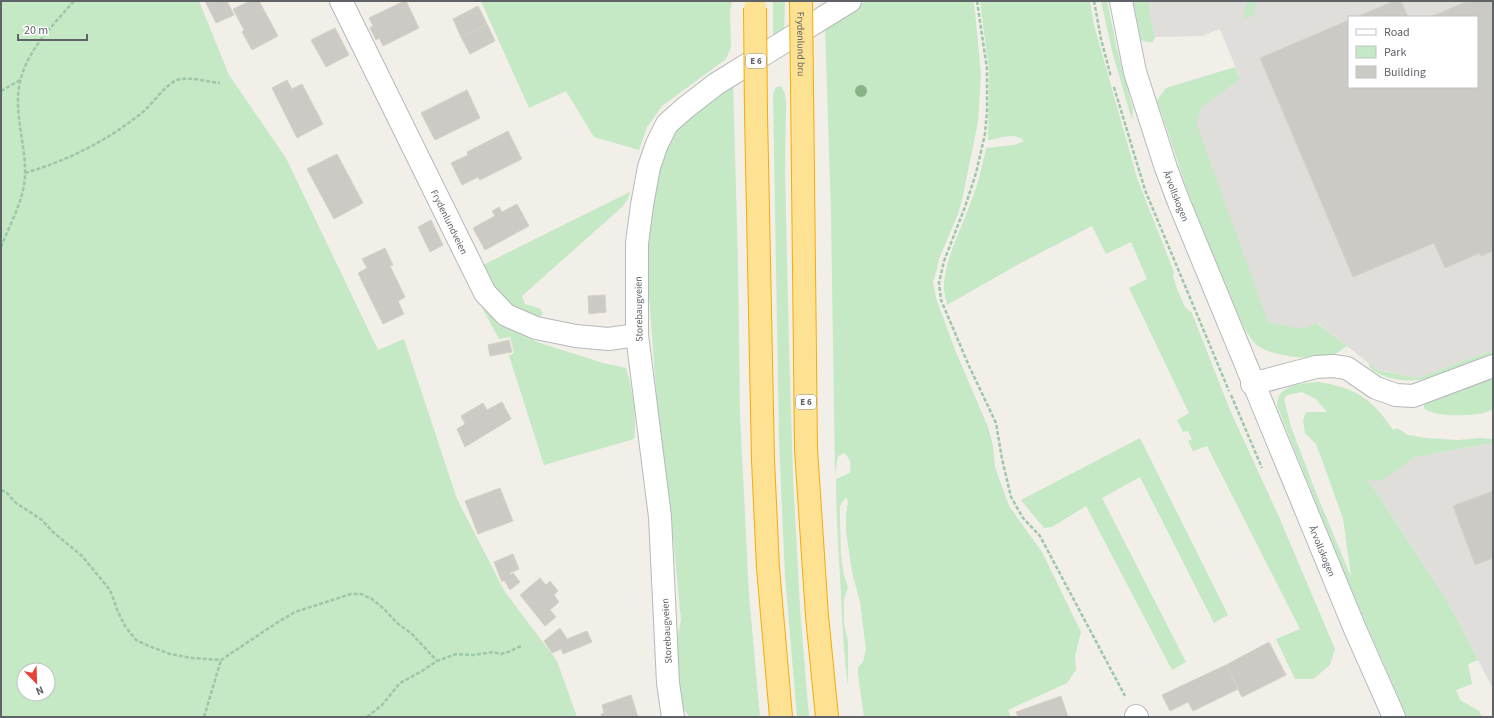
<svg xmlns="http://www.w3.org/2000/svg" width="1494" height="718" font-family="'Source Sans 3',sans-serif">
	<style>
		.industrial { fill: #e0deda; fill-rule: evenodd }
		.green { fill: #c5e8c5; fill-rule: evenodd }
		.building { fill: #cccac5; stroke: #d6d1c6 }
		.lines { fill: none; stroke-linecap: round; stroke-linejoin: round }
		.minor-casing { stroke: #b5b8bc; stroke-width: 24 }
		.highway-casing { stroke: #f9ab00; stroke-width: 24 }
		.path { stroke: #9cc7a9; stroke-width: 2.5; stroke-dasharray: 4 2; stroke-linecap: butt }
		.minor { stroke: #fff; stroke-width: 22 }
		.highway { stroke: #fde293; stroke-width: 22 }
		.highway-bridge-casing { stroke: #f9ab00; stroke-width: 24; stroke-linecap: butt }
		.highway-bridge { stroke: #fde293; stroke-width: 22 }
		.tree { fill: #89b387 }
		.labels { text-anchor: middle; stroke-width: 3.5; stroke-linejoin: round; paint-order: stroke }
		.shield { fill: #fff; stroke: #8f9295; stroke-width: 1 }
		.shield-label { font-size: 9px; font-weight: bold; fill: #5f6368 }
		.street-label { font-size: 10px; fill: #5f6368; stroke: #fff }
	</style>
	<rect width="100%" height="100%" fill="#f1efe8"/>
	<!-- industrial -->
	<g class="industrial">
		<path d="M1149,1h344v349l-75,28 -42,-9 -58,-46 -17,6 -40,-2 -67,-201 8,-19 38,-29 -20,-49 -17,7 -48,1 -5,-20zM1349,17h128v70h-128z"/>
		<path d="M1493,443v246l-43,-83 -75,-116 -8,-10 47,-23z"/>
	</g>
	<!-- green -->
	<g class="green">
		<path d="M1,1h198l30,74 57,83 92,192 26,-11 53,160 48,93 52,69 20,56h-576zM24,670h24v24h-24z"/>
		<path d="M481,1h251l-2,11 1,35 -5,12 -64,47 -15,21 -8,23 -45,-13 -28,-46 -37,17z"/>
		<path d="M773,1h12l-1,31 -11,5z"/>
		<path d="M866,1h108l7,74 -3,47 -16,78 -4,14 -19,45 -2,10 -4,13 3,16 19,52 33,77 5,19 2,21 14,39 33,46 39,80 -6,24 1,14 -9,13 -59,27 3,7h-147l-6,-42v-8l5,-5 3,-13 -6,-47 -8,-30 -6,-41v-17l2,-12 -2,-5 -6,9v16l1,33 3,21 4,11 -4,12v26l4,16v45c-5,-36 -6,-73 -8,-110 -2,-32 -4,-65 -4,-97l14,-6c1,-9 1,-14 -6,-20l-6,3 -3,19 -4,-261 -6,-188 10,-4z"/>
		<path d="M980,1h110l4,24 43,153 37,94 -1,4 4,13 8,18 7,6 5,13 33,84 49,107 56,132 -5,16 -17,14h-18l-19,-40 24,-10 -93,-183 -14,5 -5,-10 4,-2 -4,-8 -5,1 -6,-12 12,-7 -60,-125 18,-9 -16,-37 -25,12 -14,-28 -75,39 -70,40c-1,-5 -2,-10 -3,-15 -1,-27 16,-58 25,-83 8,-19 13,-39 17,-59l28,-3 10,-4c-11,-10 -23,-2 -36,-1l1,-69z"/>
		<path d="M1101,1h6l10,48 16,60 -1,11 -20,-69z"/>
		<path d="M1133,1h16l1,16 5,20 -2,5h-6l-6,-2z"/>
		<path d="M1247,1h10l-4,15 -10,3z"/>
		<path d="M1235,67l5,12 -38,28 -6,15 72,200 33,7 16,-6 30,23c-7,5 -13,10 -22,11 -18,3 -52,-1 -67,-11 -5,-4 -10,-12 -14,-18l-53,-127 -34,-101 9,-12z"/>
		<path d="M733,80l5,183 2,152 9,180 11,122h-70l-6,-7 -3,-10 -5,-57 5,-23 -7,-73 -14,-103 -14,-189 10,-82 15,-42z"/>
		<path d="M781,86l4,8 1,10 -1,67 4,174 4,132 7,131 9,109h-12l-12,-141 -6,-136 -6,-346 3,-7z"/>
		<path d="M630,192l-2,7 -6,8 -100,89 3,8 14,4 4,5 -4,7 -23,-9 -18,-17 -15,-29z"/>
		<path d="M480,304l33,27 24,11 66,21 23,5c7,23 11,47 8,71l-90,26 -35,-109 5,-3 -4,-16 -11,2z"/>
		<path d="M1493,350v4c-34,14 -66,33 -103,24 -9,-3 -14,-5 -21,-11v-4l7,6 11,3 31,6z"/>
		<path d="M1493,377v32c-5,2 -10,5 -15,5 -12,2 -45,3 -54,-6v-4z"/>
		<path d="M1318,382c36,5 55,17 75,48l4,-2 11,7 18,3 31,2 23,-2 13,1v4l-79,14 -25,19 -10,5 -12,-1 8,10 75,116 28,54 -10,4 4,20 -16,6 4,10 19,11 3,6h-75l-57,-130 -73,-181c0,-22 24,-22 41,-24zM1302,392l14,7 11,13h-21l-3,8 2,13 11,11 27,74 8,59 -36,-87 -24,-63 -7,-28 3,-4z"/>
		<path d="M1140,438l88,177 -14,8 -74,-146 -38,21 84,164 -14,8 -86,-164 -34,21 -8,1 -23,-28z"/>
	</g>
	<!-- building -->
	<g class="building">
		<path d="M205,1h22l7,14 -18,8z"/>
		<path d="M250,1h9l19,35 -26,14 -10,-18 2,-2 -11,-21z"/>
		<path d="M404,1h2l13,27 -36,18 -4,-8 -3,2 -6,-12 3,-2 -4,-8z"/>
		<path d="M1394,1h7l7,16h-52z"/>
		<path d="M1468,1h25v250l-12,5 -1,-3 -35,15 -11,-25 -81,34 -93,-219 89,-38v67h128v-70h-47z"/>
		<path d="M478,6l9,18 -26,13 -8,-18z"/>
		<path d="M487,24l8,17 -25,13 -9,-17z"/>
		<path d="M335,28l14,27 -23,12 -15,-27z"/>
		<path d="M287,80l5,9 10,-5 21,40 -26,14 -25,-50z"/>
		<path d="M467,90l13,28 -45,22 -14,-27z"/>
		<path d="M508,131l14,28 -42,21 -2,-3 -16,8 -11,-22 17,-8 -1,-3z"/>
		<path d="M337,154l26,49 -29,16 -27,-50z"/>
		<path d="M517,204l12,22 -44,24 -12,-22 22,-12 -3,-5 7,-4 3,5z"/>
		<path d="M431,220l12,25 -13,7 -12,-25z"/>
		<path d="M385,248l8,17 -3,1 15,31 -7,4 6,13 -21,10 -25,-51 9,-5 -5,-9z"/>
		<path d="M605,295l1,17 -17,2 -1,-18z"/>
		<path d="M509,340l3,12 -22,4 -2,-11z"/>
		<path d="M502,402l9,17 -46,28 -8,-18 8,-5 -4,-8 22,-13 4,7z"/>
		<path d="M500,488l13,33 -35,13 -13,-33z"/>
		<path d="M1493,491v67l-18,7 -22,-59z"/>
		<path d="M513,554l6,15 -9,4 1,2 2,-2 7,9 -10,8 -6,-10 -2,2 -8,-20z"/>
		<path d="M540,578l6,7 4,-4 8,10 -4,4 5,7 -9,8 6,7 -11,9 -25,-31z"/>
		<path d="M560,628l7,11 20,-8 5,11 -29,12 -2,-5 -9,4 -8,-12z"/>
		<path d="M1269,642l17,33 -44,22 -16,-32z"/>
		<path d="M1226,665l12,24 -45,22 -5,-9 -18,9 -8,-16z"/>
		<path d="M631,695l7,22h-36l-1,-3 3,-1 -2,-8z"/>
		<path d="M1061,696l7,21h-50l-2,-5z"/>
	</g>
	<g class="lines">
		<!-- minor casing -->
		<g class="minor-casing">
			<g id="minor">
				<path id="s1" d="M341,1l144,292 21,22 30,13 40,8 32,3 29,-4"/>
				<path id="s2" d="M1121,1l14,71 31,96 12,32 177,429 39,88"/>
				<path d="M1252,384l64,-17 17,-1 14,2 29,20 20,7 17,1 80,-30"/>
				<path d="M1136,716l1,1"/>
				<path d="M673,717l-5,-34 -8,-166 -23,-182v-92l5,-38 7,-38 8,-23 10,-20 18,-16 31,-24 134,-83"/>
			</g>
		</g>
		<!-- highway casing -->
		<g class="highway-casing">
			<g id="highway">
				<path d="M802,87l4,362 11,167 10,101"/>
				<path d="M756,113l7,347 5,108 13,149"/>
			</g>
		</g>
		<!-- path -->
		<g class="path">
			<path d="M977,1l10,68v42l-2,23 -9,39 -11,34 -21,54 -5,22 2,17 28,66 27,57 6,36 9,38 12,21 17,18 85,160"/>
			<path d="M1094,1l7,38 10,38"/>
			<path d="M1114,87l31,103 84,201"/>
			<path d="M1,91l19,-11"/>
			<path d="M25,173c41,-12 80,-31 114,-58 13,-9 24,-29 38,-35 13,-4 30,2 43,3"/>
			<path d="M1,247c9,-23 23,-47 24,-72 1,-32 -13,-66 -4,-97 8,-30 33,-54 53,-77"/>
			<path d="M1231,395l31,73"/>
			<path d="M1,490l5,2 10,11 26,17 11,12 29,24 28,34 8,22 7,14 11,14 13,6 21,8 22,4 29,2 57,-38 17,-10 56,-18h10l11,5 12,10 13,14 15,11 25,27"/>
			<path d="M204,717l17,-57"/>
			<path d="M367,717l15,-12 18,-22 22,-12 15,-10 19,-7 17,1 20,-3 8,2 7,-2 13,-6"/>
		</g>
		<!-- minor -->
		<use href="#minor" class="minor"/>
		<!-- highway -->
		<use href="#highway" class="highway"/>
		<!-- highway-bridge casing -->
		<g class="highway-bridge-casing">
			<g id="highway-bridge">
				<path id="s3" d="M801,1l1,86"/>
				<path d="M755,8l1,105"/>
			</g>
		</g>
		<!-- highway-bridge -->
		<use href="#highway-bridge" class="highway-bridge"/>
	</g>
	<!-- trees -->
	<circle class="tree" cx="861" cy="91" r="6"/>
	<g class="labels">
		<!-- shield labels -->
		<g class="shield">
			<rect x="746" y="54" width="20" height="14" rx="3"/>
			<rect x="796" y="395" width="20" height="14" rx="3"/>
		</g>
		<g class="shield-label">
			<text x="756" y="64">E 6</text>
			<text x="806" y="405">E 6</text>
		</g>
		<!-- street labels -->
		<g class="street-label">
			<text dy="4" stroke="none"><textPath href="#s3" startOffset="43">Frydenlund bru</textPath></text>
			<text dy="4" stroke="none"><textPath href="#s2" startOffset="203">Årvollskogen</textPath></text>
			<text dy="4" stroke="none"><textPath href="#s1" startOffset="246">Frydenlundveien</textPath></text>
			<text transform="translate(638 309) rotate(-91)" y="4">Storebaugveien</text>
			<text dy="4" stroke="none"><textPath href="#s2" startOffset="587">Årvollskogen</textPath></text>
			<text transform="translate(666 631) rotate(-93)" y="4">Storebaugveien</text>
		</g>
	</g>
	<!-- border -->
	<rect width="1494" height="718" fill="none" stroke="#5f6368" stroke-width="4"/>
	<!-- legend -->
	<rect x="1348" y="16" width="130" height="72" fill="#ffffff" stroke="#bfc1c3"/>
	<rect x="1356" y="29" width="20" height="6" fill="#ffffff" stroke="#bfc1c3"/>
	<text x="1384" y="36" font-size="12" fill="#5f6368">Road</text>
	<rect x="1356" y="46" width="20" height="12" fill="#c5e8c5" stroke="#bfc1c3"/>
	<text x="1384" y="56" font-size="12" fill="#5f6368">Park</text>
	<rect x="1356" y="66" width="20" height="12" fill="#cccac5" stroke="#bfc1c3"/>
	<text x="1384" y="76" font-size="12" fill="#5f6368">Building</text>
	<!-- north arrow -->
	<g transform="translate(36 682) rotate(157)"><circle r="19" fill="#ffffff" stroke="#bfc1c3"/>
	<path d="M0-3L7 15L0 10L-7 15Z" fill="#ea4335"/>
	<text y="-6" font-size="11" font-weight="bold" text-anchor="middle" fill="#5f6368">N</text>
	</g>
	<!-- scale -->
	<path d="M18 34v6h69v-6" fill="none" stroke="#5f6368" stroke-width="2"/>
	<text x="24" y="34" font-size="12" fill="#5f6368" stroke="#ffffff" stroke-width="3" paint-order="stroke">20 m</text>
</svg>
